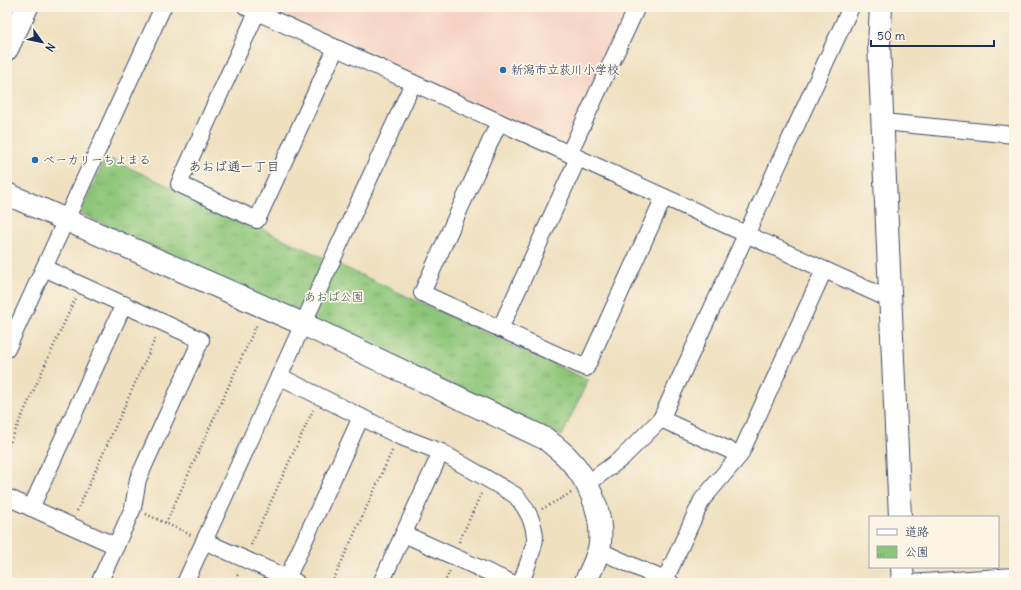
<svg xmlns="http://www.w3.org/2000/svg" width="1021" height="590" font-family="Delius,'Klee One',sans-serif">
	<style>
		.built { fill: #f6d2c3 }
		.park { fill: url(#park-tufts); stroke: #547a6c }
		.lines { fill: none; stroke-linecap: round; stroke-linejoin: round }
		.street-casing { stroke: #3b4a6d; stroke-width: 18 }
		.secondary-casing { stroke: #3b4a6d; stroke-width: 24 }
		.path { stroke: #3b4a6d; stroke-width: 2.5; stroke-dasharray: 1 3; stroke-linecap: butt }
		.street { stroke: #fff; stroke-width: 16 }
		.secondary { stroke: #fff; stroke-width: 22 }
		.poi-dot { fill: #1f6fb2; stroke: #fcf5e5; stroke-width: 1.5 }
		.labels { text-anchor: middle; stroke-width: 3.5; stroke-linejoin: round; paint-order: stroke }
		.poi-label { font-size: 12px; fill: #1b2f5e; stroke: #fcf5e5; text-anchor: start }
		.park-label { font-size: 12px; fill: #3d5c66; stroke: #fcf5e5 }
		.neighbourhood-label { font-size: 13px; fill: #1b2f5e; stroke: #fcf5e5 }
	</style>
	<defs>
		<pattern id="park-tufts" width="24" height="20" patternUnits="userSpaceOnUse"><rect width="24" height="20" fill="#8dc679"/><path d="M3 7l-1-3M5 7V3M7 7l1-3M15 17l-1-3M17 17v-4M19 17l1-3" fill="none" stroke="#72a166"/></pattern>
	</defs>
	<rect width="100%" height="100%" fill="#fcf5e5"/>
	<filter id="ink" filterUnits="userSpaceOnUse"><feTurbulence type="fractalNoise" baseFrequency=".025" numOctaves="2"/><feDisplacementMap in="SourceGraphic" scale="8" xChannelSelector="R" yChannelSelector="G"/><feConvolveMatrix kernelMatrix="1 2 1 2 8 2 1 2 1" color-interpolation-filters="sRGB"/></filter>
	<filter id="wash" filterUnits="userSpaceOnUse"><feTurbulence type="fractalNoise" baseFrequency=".012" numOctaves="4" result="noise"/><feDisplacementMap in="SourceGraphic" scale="16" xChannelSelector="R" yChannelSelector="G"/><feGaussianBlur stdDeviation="0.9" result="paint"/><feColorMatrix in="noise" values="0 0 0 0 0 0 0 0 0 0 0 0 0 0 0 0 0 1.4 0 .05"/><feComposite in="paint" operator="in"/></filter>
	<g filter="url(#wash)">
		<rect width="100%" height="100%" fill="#efe0c0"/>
		<!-- built -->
		<path class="built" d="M271,7h357l-55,125 -14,9z"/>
		<!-- park -->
		<path class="park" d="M106,157l482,223 -26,56 -482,-223z"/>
	</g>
	<g filter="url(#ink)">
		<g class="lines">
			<!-- street casing -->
			<g class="street-casing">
				<g id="street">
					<path d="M246,7l645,293"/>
					<path d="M257,12l-78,172 78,36 79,-172"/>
					<path d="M499,122l-77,171 164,75 78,-171"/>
					<path d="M883,122l131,13"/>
					<path d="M569,154l68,-147"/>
					<path d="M44,268l157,72 -63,139 -5,29 -34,75"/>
					<path d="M500,329l78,-171"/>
					<path d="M7,349l156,-342"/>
					<path d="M279,376l120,60 42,16 74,43c11,12 19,26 20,42 1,7 -11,37 -14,46"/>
					<path d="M661,419l79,36 84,-185"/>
					<path d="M587,484l35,-26 39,-39 190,-412"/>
					<path d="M7,497l109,49"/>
					<path d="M31,508l93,-204"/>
					<path d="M404,534l108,49"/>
					<path d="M204,541l92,41"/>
					<path d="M598,550l73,33"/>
					<path d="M665,580l37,-80 38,-45"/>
					<path d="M185,583l228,-500"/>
					<path d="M285,583l76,-166"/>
					<path d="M381,583l60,-131"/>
					<path d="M909,583l105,-7"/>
				</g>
			</g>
			<!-- secondary casing -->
			<g class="secondary-casing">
				<g id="secondary">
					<path d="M881,7l-2,38 21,472"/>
					<path d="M7,49l20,-42"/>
					<path d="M7,194l296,130 243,115c7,6 15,12 21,18 21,21 36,56 33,86 -1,12 -10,29 -15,40"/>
					<path d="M902,567l1,16"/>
				</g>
			</g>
			<!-- path -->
			<g class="path">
				<path d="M7,449l68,-150"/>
				<path d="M542,509l29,-16"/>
				<path d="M77,511l79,-174"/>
				<path d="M146,514l45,21"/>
				<path d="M166,523l91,-199"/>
				<path d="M459,542l22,-48"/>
				<path d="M251,545l62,-135"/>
				<path d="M234,583l4,-9"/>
				<path d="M332,583l61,-134"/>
				<path d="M444,583l6,-12"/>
			</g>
			<!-- street -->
			<use href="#street" class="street"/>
			<!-- secondary -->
			<use href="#secondary" class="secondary"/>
		</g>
	</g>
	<!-- markers -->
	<g class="poi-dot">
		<circle cx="503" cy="70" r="4"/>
		<circle cx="35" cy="160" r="4"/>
	</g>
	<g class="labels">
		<!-- poi labels -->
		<g class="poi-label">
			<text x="511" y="74">新潟市立荻川小学校</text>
			<text x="43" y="164">ベーカリーちよまる</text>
		</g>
		<!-- park labels -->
		<g class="park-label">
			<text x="334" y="301">あおば公園</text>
		</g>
		<!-- neighbourhood labels -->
		<g class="neighbourhood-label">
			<text x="234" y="171">あおば通一丁目</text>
		</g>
	</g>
	<!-- margin -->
	<rect width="1021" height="590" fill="none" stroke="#fcf5e5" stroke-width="24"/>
	<!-- legend -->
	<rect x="869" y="516" width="130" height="52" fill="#fcf5e5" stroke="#a2a6af"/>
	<rect x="877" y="529" width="20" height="6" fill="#ffffff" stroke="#a2a6af"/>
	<text x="905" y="536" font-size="12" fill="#1b2f5e">道路</text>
	<rect x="877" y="546" width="20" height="12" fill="url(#park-tufts)" stroke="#a2a6af"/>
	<text x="905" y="556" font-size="12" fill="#1b2f5e">公園</text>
	<!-- north arrow -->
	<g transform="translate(42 42) rotate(123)" stroke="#fcf5e5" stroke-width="3" paint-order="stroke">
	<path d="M0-3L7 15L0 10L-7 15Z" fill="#1b2f5e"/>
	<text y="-6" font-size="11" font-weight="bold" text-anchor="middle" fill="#1b2f5e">N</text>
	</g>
	<!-- scale -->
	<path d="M871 40v6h123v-6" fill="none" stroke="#1b2f5e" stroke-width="2"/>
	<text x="877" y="40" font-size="12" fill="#1b2f5e" stroke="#fcf5e5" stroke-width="3" paint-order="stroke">50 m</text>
</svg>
